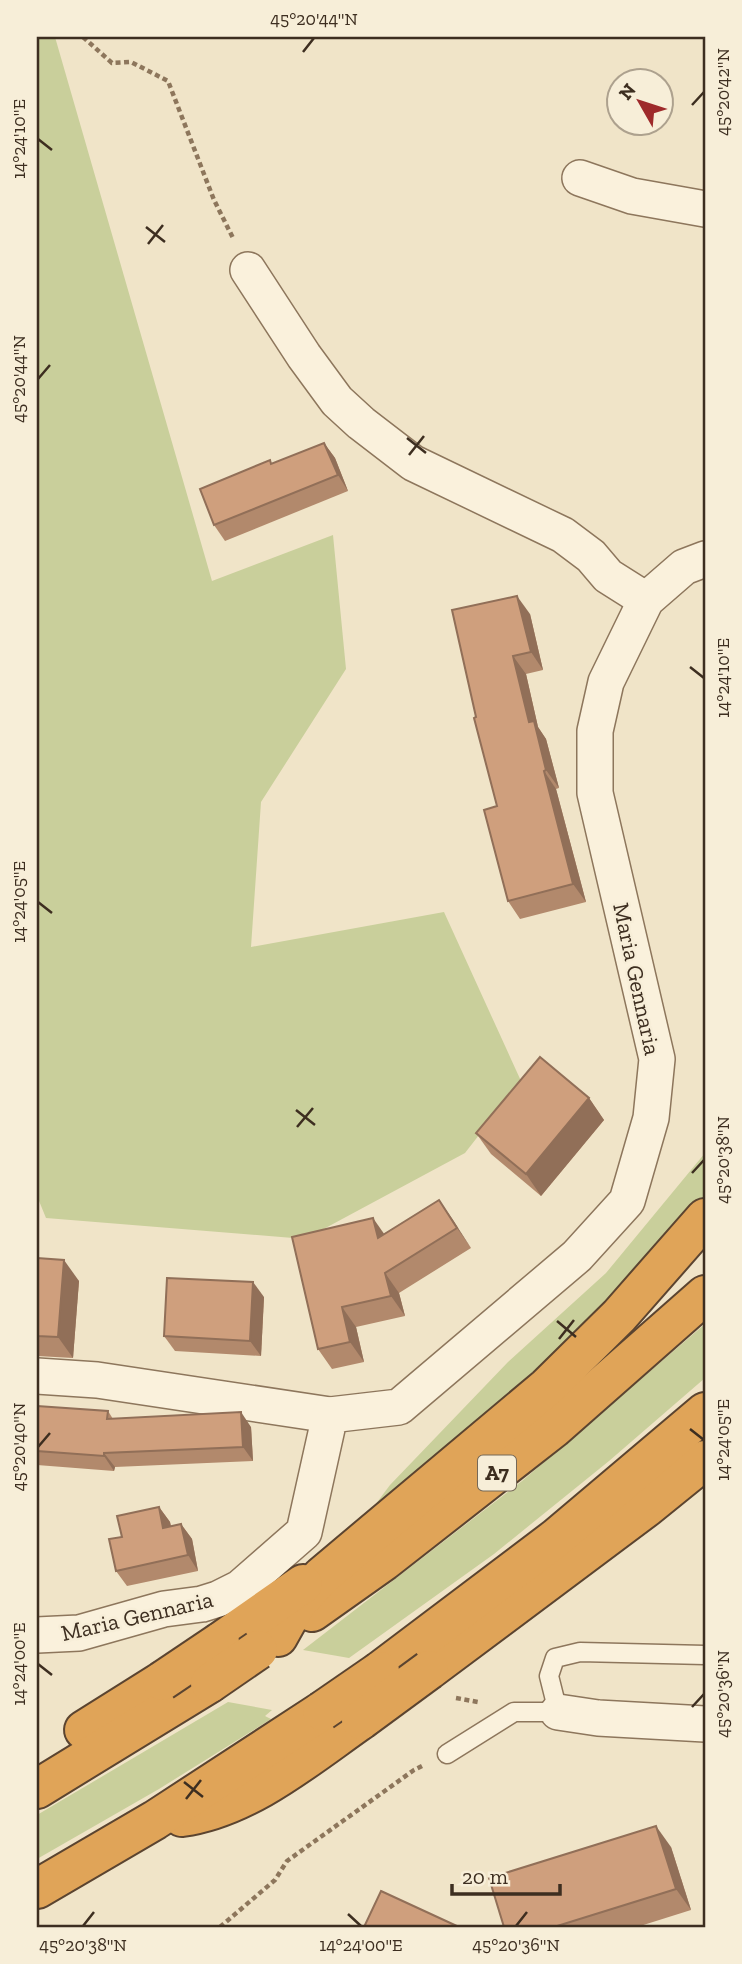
<svg xmlns="http://www.w3.org/2000/svg" width="742" height="1964" font-family="'Zilla Slab',serif">
	<style>
		.green { fill: #c9cf9b }
		.lines { fill: none; stroke-linecap: round; stroke-linejoin: round }
		.lane-casing { stroke: #8d765c; stroke-width: 21 }
		.street-casing { stroke: #8d765c; stroke-width: 38 }
		.highway-casing { stroke: #5b4430; stroke-width: 42 }
		.path { stroke: #8d765c; stroke-width: 4.5; stroke-dasharray: 5 3.5; stroke-linecap: butt }
		.lane { stroke: #faf1dc; stroke-width: 18 }
		.street { stroke: #faf1dc; stroke-width: 35 }
		.highway { stroke: #e0a458; stroke-width: 38 }
		.highway-bridge-casing { stroke: #5b4430; stroke-width: 42; stroke-linecap: butt }
		.highway-bridge { stroke: #e0a458; stroke-width: 38 }
		.wall { fill: #b2896c }
		.shaded-wall { fill: #916f58 }
		.building { fill: #cf9f7d; stroke: #916f58; stroke-width: 2 }
		.ticks { fill: none; stroke: #3d2e20; stroke-width: 2.5 }
		.labels { text-anchor: middle; stroke-width: 5; stroke-linejoin: round; paint-order: stroke }
		.shield { fill: #f7eed8; stroke: #756857; stroke-width: 2 }
		.shield-label { font-size: 21px; font-weight: bold; fill: #3d2e20 }
		.street-label { font-size: 23px; fill: #3d2e20; stroke: #f7eed8 }
		.neatline { fill: none; stroke: #3d2e20; stroke-width: 2.5 }
		.ticks-label { font-size: 18px; text-anchor: middle; fill: #3d2e20 }
	</style>
	<rect width="100%" height="100%" fill="#f0e4c8"/>
	<!-- green -->
	<g class="green">
		<path d="M37,37h18l157,544 121,-46 13,134 -85,133 -10,145 193,-35 77,169 -56,72 -160,86 -259,-21 -9,-22z"/>
		<path d="M705,1153v43l-26,32 -130,139 -180,146 21,-28 118,-123 98,-89z"/>
		<path d="M705,1324v54l-96,83 -115,93 -145,104 -46,-8 219,-169z"/>
		<path d="M228,1702l44,8 -7,6 6,3 -112,70 -122,70v-44z"/>
	</g>
	<g class="lines">
		<!-- lane casing -->
		<g class="lane-casing">
			<path id="lane" d="M447,1754l67,-42h44l-9,-36 6,-18 25,-6 125,3"/>
		</g>
		<!-- street casing -->
		<g class="street-casing">
			<g id="street">
				<path d="M580,178l52,18 73,13"/>
				<path d="M248,270l56,86 33,45 24,22 52,40 150,72 28,21 17,20 38,24"/>
				<path d="M37,1376l60,4 233,35"/>
				<path d="M37,1635l42,-2 85,-24 38,-5 16,-5 22,-11 64,-56 26,-117 69,-8 178,-151 50,-55 24,-83 6,-59 -62,-266v-62l11,-49 40,-82 38,-33 21,-8"/>
				<path d="M558,1712l40,6 107,6"/>
			</g>
		</g>
		<!-- highway casing -->
		<g class="highway-casing">
			<g id="highway">
				<path d="M312,1612l72,-51 170,-133 151,-133"/>
				<path d="M278,1637l19,-34 25,-27 225,-189 72,-71 86,-98"/>
				<path d="M220,1642l83,-58"/>
				<path d="M429,1670l218,-163 58,-47"/>
				<path d="M380,1671l176,-133 149,-126"/>
				<path d="M84,1730l78,-49"/>
				<path d="M37,1789l173,-106"/>
				<path d="M182,1817c66,-9 126,-60 179,-97"/>
				<path d="M37,1889l118,-69 167,-109"/>
			</g>
		</g>
		<!-- path -->
		<g class="path">
			<path d="M83,37l29,26 19,-1 37,19 46,119 20,40"/>
			<path d="M456,1698l22,4"/>
			<path d="M220,1927l55,-47 12,-19 127,-91 10,-5"/>
		</g>
		<!-- lane -->
		<use href="#lane" class="lane"/>
		<!-- street -->
		<use href="#street" class="street"/>
		<!-- highway -->
		<use href="#highway" class="highway"/>
		<!-- highway-bridge casing -->
		<g class="highway-bridge-casing">
			<g id="highway-bridge">
				<path d="M162,1681l58,-39"/>
				<path d="M210,1683l48,-33"/>
				<path d="M322,1711l58,-40"/>
				<path d="M361,1720l68,-50"/>
			</g>
		</g>
		<!-- highway-bridge -->
		<use href="#highway-bridge" class="highway-bridge"/>
	</g>
	<!-- wall -->
	<g class="wall">
		<path d="M324,443l11,15 13,33 -123,50 -11,-16 58,-61z"/>
		<path d="M530,614l13,56 -17,4 12,53 8,12 13,49 -3,1 30,113 -66,17 -12,-18 -11,-95 -21,-89z"/>
		<path d="M589,1098l15,22 -63,76 -50,-42 -15,-21z"/>
		<path d="M439,1200l32,48 -72,45 6,23 -49,11 8,35 -32,7 -14,-20 66,-115z"/>
		<path d="M37,1258l42,23 -6,77 -36,-2z"/>
		<path d="M264,1297l-3,59 -86,-5 -11,-15z"/>
		<path d="M37,1406l71,5 5,8 138,8 2,34 -138,6 -1,4 -77,-6z"/>
		<path d="M159,1507l11,15 1,4 10,-2 11,15 6,32 -71,15 -11,-15 6,-34z"/>
		<path d="M671,1847l20,63 -54,17h-133z"/>
	</g>
	<!-- shaded-wall -->
	<g class="shaded-wall">
		<path d="M324,443l11,15 13,33 -10,-16z"/>
		<path d="M517,596l13,18 13,56 -12,-18z"/>
		<path d="M513,656l13,18 12,53 8,12 13,49 -13,-18 -17,-48z"/>
		<path d="M544,771l12,18 30,113 -13,-18z"/>
		<path d="M589,1098l15,22 -63,76 -15,-22z"/>
		<path d="M439,1200l14,20 18,28 -14,-20z"/>
		<path d="M373,1218l14,20h-9z"/>
		<path d="M64,1260l15,21 -6,77 -15,-21z"/>
		<path d="M385,1273l14,20 6,23 -14,-20z"/>
		<path d="M253,1282l11,15 -3,59 -11,-15z"/>
		<path d="M342,1307l14,20 8,35 -14,-20z"/>
		<path d="M241,1412l10,15 2,34 -10,-14z"/>
		<path d="M104,1453l11,14 -1,4 -10,-15z"/>
		<path d="M159,1507l11,15 4,21 -11,-15z"/>
		<path d="M181,1524l11,15 6,32 -10,-16z"/>
		<path d="M656,1826l15,21 20,63 -15,-21z"/>
	</g>
	<!-- building -->
	<g class="building">
		<path d="M324,443l14,32 -124,50 -14,-36 70,-29 1,4z"/>
		<path d="M517,596l14,56 -18,4 16,66 5,-1 12,49 -2,1 29,113 -65,17 -24,-91 13,-4 -23,-88 2,-1 -24,-107z"/>
		<path d="M540,1057l49,41 -63,76 -50,-41z"/>
		<path d="M439,1200l18,28 -72,45 6,23 -49,11 8,35 -32,7 -26,-112 81,-19 5,20z"/>
		<path d="M37,1258l27,2 -6,77 -21,-1z"/>
		<path d="M167,1278l86,4 -3,59 -86,-5z"/>
		<path d="M37,1406l71,5 -1,8 134,-7 2,35 -139,6v3l-67,-5z"/>
		<path d="M159,1507l4,21 18,-4 7,31 -72,16 -7,-32 13,-2 -5,-21z"/>
		<path d="M656,1826l20,63 -122,38h-50l-15,-49z"/>
		<path d="M381,1891l78,36h-95z"/>
	</g>
	<!-- ticks -->
	<path class="ticks" d="M303,52l11,-14M692,105l12,-13M38,139l14,11M146,227l19,15M148,244l15,-19M38,379l12,-14M407,438l19,15M409,455l15,-19M690,667l14,11M38,902l14,11M296,1110l19,15M297,1127l16,-19M692,1173l12,-13M557,1321l19,16M559,1339l15,-19M690,1429l14,11M38,1447l12,-14M38,1664l14,11M692,1707l12,-13M184,1782l19,15M186,1799l15,-19M348,1914l13,12M83,1926l11,-14M516,1926l11,-14"/>
	<g class="labels">
		<!-- shield labels -->
		<rect class="shield" x="478" y="1455.5" width="38" height="35" rx="5"/>
		<g class="shield-label">
			<text x="497" y="1480">A7</text>
		</g>
		<!-- street labels -->
		<g class="street-label">
			<text transform="translate(637 979) rotate(78)" y="8">Maria Gennaria</text>
			<text transform="translate(137 1616) rotate(-13)" y="8">Maria Gennaria</text>
		</g>
	</g>
	<!-- border -->
	<rect width="742" height="1964" fill="none" stroke="#f7eed8" stroke-width="77"/>
	<!-- north arrow -->
	<g transform="translate(640 102) rotate(309)"><circle r="33" fill="#f7eed8" stroke="#ada18e" stroke-width="2"/>
	<path d="M0-5L12 26L0 18L-12 26Z" fill="#9e2a2b"/>
	<text y="-10" font-size="19" font-weight="bold" text-anchor="middle" fill="#3d2e20">N</text>
	</g>
	<!-- scale -->
	<path d="M452 1884v10h108v-10" fill="none" stroke="#3d2e20" stroke-width="3.5"/>
	<text x="462" y="1884" font-size="21" fill="#3d2e20" stroke="#f7eed8" stroke-width="5" paint-order="stroke">20 m</text>
	<rect x="38" y="38" width="666" height="1888" class="neatline"/>
	<g class="ticks-label">
		<text x="314" y="25">45°20'44"N</text>
		<text transform="translate(723 92) rotate(-90)" y="6">45°20'42"N</text>
		<text transform="translate(19 139) rotate(-90)" y="6">14°24'10"E</text>
		<text transform="translate(19 379) rotate(-90)" y="6">45°20'44"N</text>
		<text transform="translate(723 678) rotate(-90)" y="6">14°24'10"E</text>
		<text transform="translate(19 902) rotate(-90)" y="6">14°24'05"E</text>
		<text transform="translate(723 1160) rotate(-90)" y="6">45°20'38"N</text>
		<text transform="translate(723 1440) rotate(-90)" y="6">14°24'05"E</text>
		<text transform="translate(19 1447) rotate(-90)" y="6">45°20'40"N</text>
		<text transform="translate(19 1664) rotate(-90)" y="6">14°24'00"E</text>
		<text transform="translate(723 1694) rotate(-90)" y="6">45°20'36"N</text>
		<text x="83" y="1951">45°20'38"N</text>
		<text x="361" y="1951">14°24'00"E</text>
		<text x="516" y="1951">45°20'36"N</text>
	</g>
</svg>
